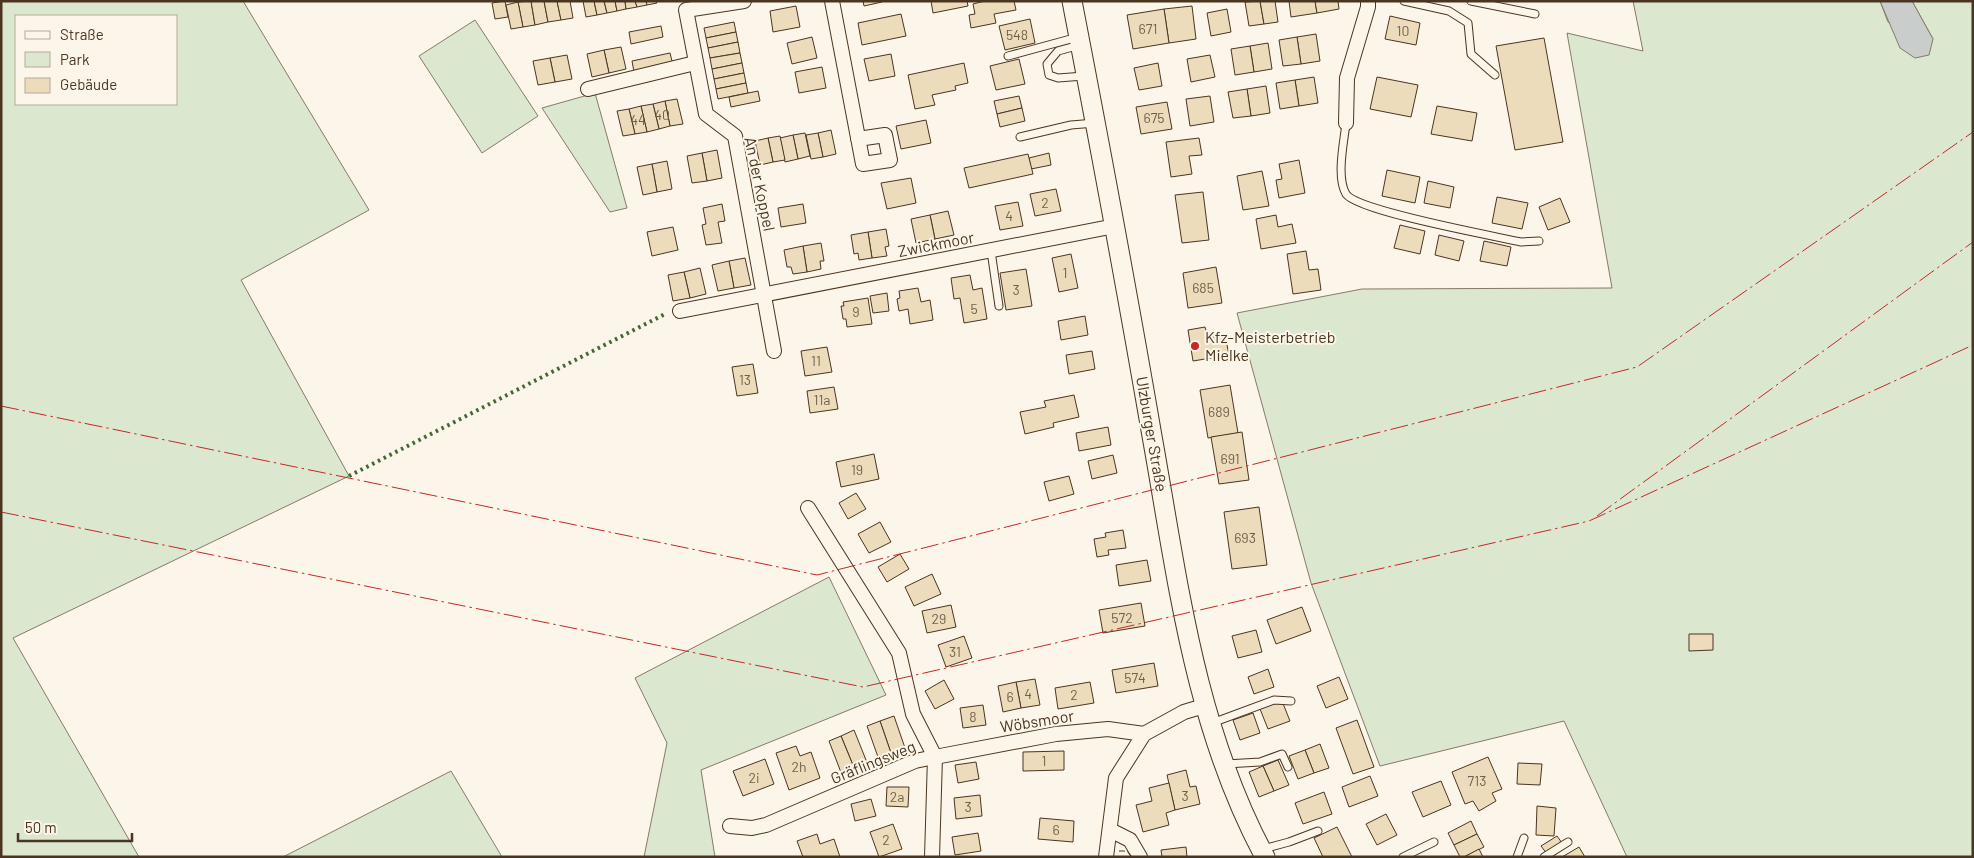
<svg xmlns="http://www.w3.org/2000/svg" width="1974" height="858" font-family="Barlow,sans-serif">
	<style>
		.green { fill: #dce7d0; stroke: #887966; fill-rule: evenodd }
		.water { fill: #c9cecd; stroke: #887966 }
		.building { fill: #ecdcbc; stroke: #4a3520 }
		.lines { fill: none; stroke-linecap: round; stroke-linejoin: round }
		.lane-casing { stroke: #4a3520; stroke-width: 9 }
		.street-casing { stroke: #4a3520; stroke-width: 16 }
		.secondary-casing { stroke: #4a3520; stroke-width: 21 }
		.lane { stroke: #fbf6e9; stroke-width: 7 }
		.street { stroke: #fbf6e9; stroke-width: 14 }
		.secondary { stroke: #fbf6e9; stroke-width: 19 }
		.hedge { stroke: #436837; stroke-width: 4; stroke-dasharray: 2.5 4; stroke-linecap: butt }
		.fence { stroke: #4a3520; stroke-width: 1; stroke-dasharray: 6 2.5; stroke-linecap: butt }
		.power { stroke: #c62828; stroke-width: 1; stroke-dasharray: 18 4 2.5 4; stroke-linecap: butt }
		.poi-dot { fill: #c62828; stroke: #fbf6e9; stroke-width: 2 }
		.labels { text-anchor: middle; stroke-width: 4; stroke-linejoin: round; paint-order: stroke }
		.number-label { font-size: 14px; fill: #725f47 }
		.street-label { font-size: 16px; fill: #4a3520; stroke: #fbf6e9 }
		.poi-label { font-size: 16px; fill: #4a3520; stroke: #fbf6e9; text-anchor: start }
	</style>
	<rect width="100%" height="100%" fill="#fbf6e9"/>
	<!-- green -->
	<g class="green">
		<path d="M1,1h242l126,209 -128,70 108,196 -336,162 126,219h-138zM16,16h160v88h-160z"/>
		<path d="M1633,1h247l8,21 45,17 -21,-38h61v856h-346l-63,-136 -184,45 -69,-183 -74,-270 125,-24 250,-1 -45,-255 76,18z"/>
		<path d="M475,20l63,96 -56,37 -63,-97z"/>
		<path d="M595,93l32,115 -17,4 -68,-104z"/>
		<path d="M829,577l57,118 -185,75 14,87h-71l23,-114 -32,-65z"/>
		<path d="M451,771l51,86h-219z"/>
	</g>
	<!-- water -->
	<path class="water" d="M1880,1h32l21,38 -4,16 -14,3 -15,-10z"/>
	<!-- building -->
	<g class="building">
		<path d="M505,1l3,16 -13,2 -3,-16z"/>
		<path d="M531,1l4,24 -12,2 -5,-25z"/>
		<path d="M531,1h13l4,21 -13,3z"/>
		<path d="M544,1h13l4,19 -13,2z"/>
		<path d="M557,1h13l3,17 -12,2z"/>
		<path d="M583,1h11l3,14 -11,2z"/>
		<path d="M594,1h10l3,12 -10,2z"/>
		<path d="M604,1h11l2,10 -10,2z"/>
		<path d="M615,1h10l1,8 -9,2z"/>
		<path d="M625,1h10l2,6 -11,2z"/>
		<path d="M635,1h11l1,4 -10,2z"/>
		<path d="M646,1h10l1,2 -10,2z"/>
		<path d="M863,1h18l1,1 -18,4z"/>
		<path d="M931,1h36l1,5 -35,7z"/>
		<path d="M985,1h29l2,9 -22,4 2,9 -25,5 -2,-13 6,-1 -2,-10z"/>
		<path d="M1260,1l4,23 -15,2 -4,-24z"/>
		<path d="M1260,1h15l3,21 -14,2z"/>
		<path d="M1289,1h26l2,12 -26,4z"/>
		<path d="M1315,1h23l1,8 -22,4z"/>
		<path d="M518,2l5,25 -12,2 -5,-24z"/>
		<path d="M796,6l4,21 -27,5 -3,-21z"/>
		<path d="M1192,6l4,33 -27,4 -5,-34z"/>
		<path d="M1164,9l5,34 -36,6 -6,-34z"/>
		<path d="M1227,9l4,23 -20,4 -4,-23z"/>
		<path d="M901,14l5,22 -44,9 -4,-22z"/>
		<path d="M1390,16l30,7 -4,22 -31,-6z"/>
		<path d="M1030,19l5,24 -30,7 -6,-24z"/>
		<path d="M734,22l2,10 -30,6 -2,-10z"/>
		<path d="M661,26l2,11 -32,7 -2,-12z"/>
		<path d="M736,32l2,10 -30,6 -2,-10z"/>
		<path d="M1316,34l4,27 -19,3 -4,-27z"/>
		<path d="M812,37l5,21 -25,6 -5,-21z"/>
		<path d="M1297,37l4,27 -18,2 -4,-26z"/>
		<path d="M1544,38l19,104 -48,8 -19,-104z"/>
		<path d="M738,42l2,11 -30,5 -2,-10z"/>
		<path d="M1268,43l4,26 -18,3 -4,-26z"/>
		<path d="M1250,46l4,26 -19,3 -4,-26z"/>
		<path d="M621,47l5,22 -17,4 -5,-23z"/>
		<path d="M604,50l5,23 -17,4 -5,-23z"/>
		<path d="M670,53l3,12 -39,7 -2,-11z"/>
		<path d="M740,53l2,10 -30,6 -2,-11z"/>
		<path d="M891,54l4,22 -26,5 -5,-22z"/>
		<path d="M567,55l5,24 -17,3 -5,-24z"/>
		<path d="M1210,55l5,22 -24,5 -4,-23z"/>
		<path d="M550,58l5,24 -17,3 -5,-24z"/>
		<path d="M1019,59l6,25 -29,6 -6,-24z"/>
		<path d="M742,63l2,10 -30,6 -2,-10z"/>
		<path d="M964,63l4,20 -13,3 1,4 -24,5 3,10 -20,4 -7,-34z"/>
		<path d="M1158,63l4,23 -23,4 -5,-22z"/>
		<path d="M822,67l4,21 -27,5 -4,-21z"/>
		<path d="M744,73l2,10 -30,6 -2,-10z"/>
		<path d="M1314,77l4,26 -19,3 -4,-26z"/>
		<path d="M1377,77l41,8 -7,32 -41,-8z"/>
		<path d="M1295,80l4,26 -19,3 -4,-26z"/>
		<path d="M746,83l2,10 -30,6 -2,-10z"/>
		<path d="M1266,86l4,27 -19,3 -4,-27z"/>
		<path d="M1247,89l4,27 -18,2 -5,-26z"/>
		<path d="M758,91l2,10 -29,6 -2,-10z"/>
		<path d="M1019,96l3,12 -25,6 -3,-13z"/>
		<path d="M1210,96l4,26 -24,4 -4,-27z"/>
		<path d="M677,99l6,25 -13,2 -5,-25z"/>
		<path d="M665,101l5,25 -11,3 -6,-25z"/>
		<path d="M1167,102l5,27 -31,5 -5,-27z"/>
		<path d="M653,104l6,25 -12,3 -6,-26z"/>
		<path d="M641,106l6,26 -12,2 -6,-25z"/>
		<path d="M1437,106l40,7 -5,28 -41,-7z"/>
		<path d="M1022,108l3,13 -25,6 -3,-13z"/>
		<path d="M629,109l6,25 -12,2 -6,-25z"/>
		<path d="M926,120l5,23 -30,6 -5,-23z"/>
		<path d="M831,130l5,24 -13,3 -5,-24z"/>
		<path d="M805,133l5,23 -12,3 -5,-24z"/>
		<path d="M818,133l5,24 -12,2 -5,-24z"/>
		<path d="M793,135l5,24 -13,3 -5,-24z"/>
		<path d="M780,136l5,24 -12,2 -5,-24z"/>
		<path d="M768,138l5,24 -13,3 -5,-24z"/>
		<path d="M1199,138l3,17 -13,1 3,18 -21,3 -5,-35z"/>
		<path d="M717,150l5,28 -15,3 -5,-28z"/>
		<path d="M702,153l5,28 -15,2 -5,-27z"/>
		<path d="M1049,153l2,12 -20,4 -2,-11z"/>
		<path d="M1028,154l5,20 -64,14 -5,-20z"/>
		<path d="M1299,160l6,33 -26,5 -3,-18 6,-1 -3,-15z"/>
		<path d="M667,161l5,28 -15,3 -5,-28z"/>
		<path d="M652,164l5,28 -14,3 -6,-28z"/>
		<path d="M1387,170l33,7 -5,26 -33,-7z"/>
		<path d="M1262,171l7,35 -26,4 -6,-34z"/>
		<path d="M911,178l5,25 -29,6 -6,-26z"/>
		<path d="M1428,181l26,6 -4,21 -26,-5z"/>
		<path d="M1056,189l5,22 -26,5 -5,-22z"/>
		<path d="M1203,192l6,48 -27,3 -7,-48z"/>
		<path d="M1497,197l31,6 -6,26 -30,-6z"/>
		<path d="M1560,198l10,24 -22,8 -9,-23z"/>
		<path d="M1018,202l5,24 -23,4 -5,-24z"/>
		<path d="M722,204l3,17 -7,1 4,21 -16,2 -4,-20 4,-1 -3,-16z"/>
		<path d="M803,204l3,19 -25,4 -3,-19z"/>
		<path d="M948,211l6,24 -19,4 -5,-24z"/>
		<path d="M930,215l5,24 -19,4 -5,-24z"/>
		<path d="M1276,215l2,12 14,-3 4,19 -35,6 -5,-30z"/>
		<path d="M1400,225l25,6 -5,23 -26,-6z"/>
		<path d="M673,227l5,23 -26,6 -5,-24z"/>
		<path d="M886,229l3,17 -4,1 2,9 -15,2 -4,-26z"/>
		<path d="M868,232l4,26 -13,2 -1,-7 -4,1 -3,-19z"/>
		<path d="M1439,235l25,6 -5,20 -24,-6z"/>
		<path d="M1484,241l27,6 -4,19 -27,-5z"/>
		<path d="M821,243l3,18h-4l1,8 -14,3 -4,-26z"/>
		<path d="M803,246l4,26 -14,2 -2,-7h-4l-3,-17z"/>
		<path d="M1306,251l3,19 9,-1 3,21 -28,4 -6,-40z"/>
		<path d="M1071,254l7,34 -19,4 -7,-34z"/>
		<path d="M745,258l6,27 -17,3 -5,-27z"/>
		<path d="M729,261l5,27 -16,3 -6,-26z"/>
		<path d="M1216,267l6,36 -34,5 -5,-35z"/>
		<path d="M700,268l6,26 -16,4 -6,-26z"/>
		<path d="M1026,269l6,37 -26,4 -6,-37z"/>
		<path d="M684,272l6,26 -17,3 -5,-26z"/>
		<path d="M970,275l3,15 9,-2 5,31 -23,4 -4,-25 -6,1 -3,-21z"/>
		<path d="M918,288l3,14 9,-2 3,20 -23,4 -2,-15 -9,2 -2,-12 3,-1 -1,-7z"/>
		<path d="M887,293l2,18 -16,2 -3,-17z"/>
		<path d="M868,298l4,26 -25,3 -1,-8h-3l-2,-13h3l-1,-4z"/>
		<path d="M1085,316l3,19 -27,5 -3,-19z"/>
		<path d="M1205,327l3,11 17,-3 4,20 -36,6 -5,-31z"/>
		<path d="M827,347l5,25 -27,4 -4,-25z"/>
		<path d="M1092,351l3,18 -26,5 -3,-19z"/>
		<path d="M753,364l5,29 -21,3 -5,-29z"/>
		<path d="M1230,385l8,48 -30,5 -8,-48z"/>
		<path d="M834,387l4,22 -28,4 -3,-22z"/>
		<path d="M1074,395l5,22 -26,6 1,4 -29,7 -5,-22 26,-5 -2,-6z"/>
		<path d="M1108,427l3,18 -32,6 -3,-18z"/>
		<path d="M1242,432l7,48 -30,4 -8,-47z"/>
		<path d="M874,454l5,25 -38,8 -5,-25z"/>
		<path d="M1113,455l4,18 -25,6 -4,-18z"/>
		<path d="M1069,476l5,18 -25,7 -5,-19z"/>
		<path d="M856,493l10,16 -18,10 -9,-16z"/>
		<path d="M1259,507l8,58 -35,4 -8,-57z"/>
		<path d="M880,522l11,20 -22,11 -11,-19z"/>
		<path d="M1123,530l3,18 -18,2 1,5 -12,2 -3,-18 12,-2 -1,-4z"/>
		<path d="M900,554l9,15 -22,13 -9,-15z"/>
		<path d="M1147,560l4,21 -32,5 -3,-21z"/>
		<path d="M932,574l9,20 -27,12 -9,-19z"/>
		<path d="M1141,603l4,23 -42,7 -4,-23z"/>
		<path d="M951,605l5,22 -29,6 -5,-22z"/>
		<path d="M1302,607l9,24 -35,13 -9,-24z"/>
		<path d="M1256,630l6,22 -24,6 -6,-22z"/>
		<path d="M1689,634h24v16l-24,1z"/>
		<path d="M964,636l8,22 -26,9 -8,-22z"/>
		<path d="M1154,663l4,23 -42,7 -4,-23z"/>
		<path d="M1268,669l6,18 -20,7 -6,-17z"/>
		<path d="M1339,677l9,22 -22,9 -9,-22z"/>
		<path d="M1035,679l5,26 -19,3 -5,-26z"/>
		<path d="M944,680l10,19 -19,10 -10,-18z"/>
		<path d="M1016,682l5,26 -18,4 -5,-26z"/>
		<path d="M1090,682l4,21 -36,6 -3,-21z"/>
		<path d="M1282,701l8,20 -22,8 -8,-20z"/>
		<path d="M983,705l3,20 -23,3 -3,-20z"/>
		<path d="M1253,713l7,20 -20,7 -7,-20z"/>
		<path d="M894,716l11,32 -14,5 -11,-32z"/>
		<path d="M1357,720l17,47 -21,7 -17,-46z"/>
		<path d="M880,721l11,32 -13,4 -11,-31z"/>
		<path d="M854,730l14,35 -13,5 -14,-34z"/>
		<path d="M841,736l14,34 -13,5 -13,-34z"/>
		<path d="M1320,744l9,24 -15,5 -9,-23z"/>
		<path d="M796,746l4,10 11,-4 9,26 -31,12 -13,-37z"/>
		<path d="M1305,750l9,23 -16,6 -9,-23z"/>
		<path d="M1064,751v19l-41,1v-19z"/>
		<path d="M1488,757l14,32 -10,4 4,8 -17,10 -6,-10 -8,3 -13,-32z"/>
		<path d="M765,759l9,25 -31,12 -10,-25z"/>
		<path d="M1278,760l11,25 -15,6 -11,-25z"/>
		<path d="M976,762l3,17 -21,4 -3,-18z"/>
		<path d="M1518,763l24,1 -2,21 -23,-1z"/>
		<path d="M1263,766l11,25 -15,6 -10,-25z"/>
		<path d="M1186,770l4,17 6,-1 4,18 -25,6 -8,-35z"/>
		<path d="M1370,776l8,20 -29,11 -7,-20z"/>
		<path d="M1441,781l10,24 -28,12 -11,-25z"/>
		<path d="M1169,783l6,27 -9,3 3,12 -26,7 -7,-27 16,-4 -3,-13z"/>
		<path d="M887,787h22l-1,20 -22,-1z"/>
		<path d="M1324,792l8,22 -29,10 -8,-21z"/>
		<path d="M980,795l2,21 -26,3 -2,-21z"/>
		<path d="M871,799l5,17 -21,5 -4,-17z"/>
		<path d="M1537,806l19,2 -2,28 -18,-1z"/>
		<path d="M1386,814l11,21 -20,10 -11,-21z"/>
		<path d="M1040,818l34,3 -1,21 -35,-3z"/>
		<path d="M1471,821l6,13 -23,11 -6,-12z"/>
		<path d="M893,824l9,25 -23,8 -9,-25z"/>
		<path d="M1337,827l15,30h-29l-9,-19z"/>
		<path d="M978,833l3,18 -26,4 -3,-18z"/>
		<path d="M817,834l3,10 14,-5 6,18h-37l-6,-16z"/>
		<path d="M1477,834l7,13 -20,10h-4l-6,-12z"/>
		<path d="M1557,836l5,7 -15,11 -6,-8z"/>
		<path d="M1186,847l1,10h-25l-1,-7z"/>
		<path d="M1579,847l6,10h-23z"/>
		<path d="M1479,849l4,8h-19z"/>
	</g>
	<g class="lines">
		<!-- lane casing -->
		<g class="lane-casing">
			<g id="lane">
				<path d="M1404,1l45,10 19,12 3,31 24,21"/>
				<path d="M1471,1l64,13"/>
				<path d="M1080,45l-22,6 -11,13 2,11 9,3 26,-2"/>
				<path d="M1008,56l70,-19"/>
				<path d="M1346,123c-2,19 -10,54 0,71 11,17 148,42 175,48l18,-1"/>
				<path d="M1020,137l51,-12 24,-2"/>
				<path d="M991,251l8,55"/>
				<path d="M1212,723l62,-23 17,1"/>
				<path d="M1226,764l34,-2 22,-8 6,13"/>
				<path d="M1263,849l26,-7 29,-11"/>
				<path d="M1403,857l31,-15"/>
				<path d="M1517,857l7,-19"/>
				<path d="M1544,857l24,-15"/>
			</g>
		</g>
		<!-- street casing -->
		<g class="street-casing">
			<g id="street">
				<path d="M744,1l-58,9 20,104 29,22 39,215"/>
				<path d="M832,1l31,163 27,-4 -5,-25 -27,4"/>
				<path d="M588,89l107,-26"/>
				<path d="M1346,123l1,-45 21,-71v-6"/>
				<path d="M680,311l435,-85"/>
				<path d="M808,508l91,145 14,61 22,43 121,-23 52,-5 36,5"/>
				<path d="M730,826l22,2 14,-3 149,-64 20,-4 -3,100"/>
				<path d="M1110,830l20,10 10,17"/>
				<path d="M1106,857l10,-79 28,-44 40,-22 20,-6"/>
			</g>
		</g>
		<!-- secondary casing -->
		<g class="secondary-casing">
			<path id="secondary" d="M1072,1c28,145 55,290 80,435 26,145 42,289 113,421"/>
		</g>
		<!-- lane -->
		<use href="#lane" class="lane"/>
		<!-- street -->
		<use href="#street" class="street"/>
		<!-- secondary -->
		<use href="#secondary" class="secondary"/>
		<!-- hedge -->
		<path class="hedge" d="M349,476l318,-163"/>
		<!-- fence -->
		<path class="fence" d="M1119,851h8l5,6"/>
		<!-- power -->
		<g class="power">
			<path d="M1,406l816,169 820,-208 336,-235"/>
			<path d="M1,512l862,175 726,-166 384,-176"/>
			<path d="M1597,516l376,-274"/>
		</g>
	</g>
	<!-- markers -->
	<circle class="poi-dot" cx="1195" cy="346" r="5"/>
	<g class="labels">
		<!-- number labels -->
		<g class="number-label">
			<text x="1148" y="34">671</text>
			<text x="1403" y="36">10</text>
			<text x="1017" y="40">548</text>
			<text x="662" y="120">40</text>
			<text x="1154" y="123">675</text>
			<text x="638" y="125">44</text>
			<text x="1045" y="208">2</text>
			<text x="1009" y="221">4</text>
			<text x="1065" y="278">1</text>
			<text x="1203" y="293">685</text>
			<text x="1016" y="295">3</text>
			<text x="974" y="314">5</text>
			<text x="856" y="317">9</text>
			<text x="816" y="366">11</text>
			<text x="745" y="385">13</text>
			<text x="822" y="405">11a</text>
			<text x="1219" y="417">689</text>
			<text x="1230" y="464">691</text>
			<text x="857" y="475">19</text>
			<text x="1245" y="543">693</text>
			<text x="1122" y="623">572</text>
			<text x="939" y="624">29</text>
			<text x="955" y="657">31</text>
			<text x="1135" y="683">574</text>
			<text x="1028" y="699">4</text>
			<text x="1074" y="700">2</text>
			<text x="1010" y="702">6</text>
			<text x="973" y="722">8</text>
			<text x="1044" y="766">1</text>
			<text x="799" y="772">2h</text>
			<text x="754" y="783">2i</text>
			<text x="1477" y="786">713</text>
			<text x="1185" y="801">3</text>
			<text x="897" y="802">2a</text>
			<text x="968" y="812">3</text>
			<text x="1056" y="835">6</text>
			<text x="886" y="845">2</text>
		</g>
		<!-- street labels -->
		<g class="street-label">
			<text transform="translate(760 184) rotate(78)" y="6">An der Koppel</text>
			<text transform="translate(936 244) rotate(-11)" y="6">Zwickmoor</text>
			<text transform="translate(1152 434) rotate(80)" y="6">Ulzburger Straße</text>
			<text transform="translate(1037 721) rotate(-9)" y="6">Wöbsmoor</text>
			<text transform="translate(873 762) rotate(-22)" y="6">Gräflingsweg</text>
		</g>
		<!-- poi labels -->
		<g class="poi-label">
			<text x="1205" y="343">Kfz-Meisterbetrieb<tspan x="1205" dy="18">Mielke</tspan></text>
		</g>
	</g>
	<!-- border -->
	<rect width="1974" height="858" fill="none" stroke="#4a3520" stroke-width="5"/>
	<!-- legend -->
	<rect x="15" y="15" width="162" height="90" fill="#fbf6e9" stroke="#b4a999"/>
	<rect x="25" y="31" width="25" height="8" fill="#fbf6e9" stroke="#b4a999"/>
	<text x="60" y="40" font-size="15" fill="#4a3520">Straße</text>
	<rect x="25" y="52" width="25" height="15" fill="#dce7d0" stroke="#b4a999"/>
	<text x="60" y="65" font-size="15" fill="#4a3520">Park</text>
	<rect x="25" y="78" width="25" height="15" fill="#ecdcbc" stroke="#b4a999"/>
	<text x="60" y="90" font-size="15" fill="#4a3520">Gebäude</text>
	<!-- scale -->
	<path d="M18 833v8h114v-8" fill="none" stroke="#4a3520" stroke-width="2.5"/>
	<text x="25" y="833" font-size="15" fill="#4a3520" stroke="#fbf6e9" stroke-width="4" paint-order="stroke">50 m</text>
</svg>
